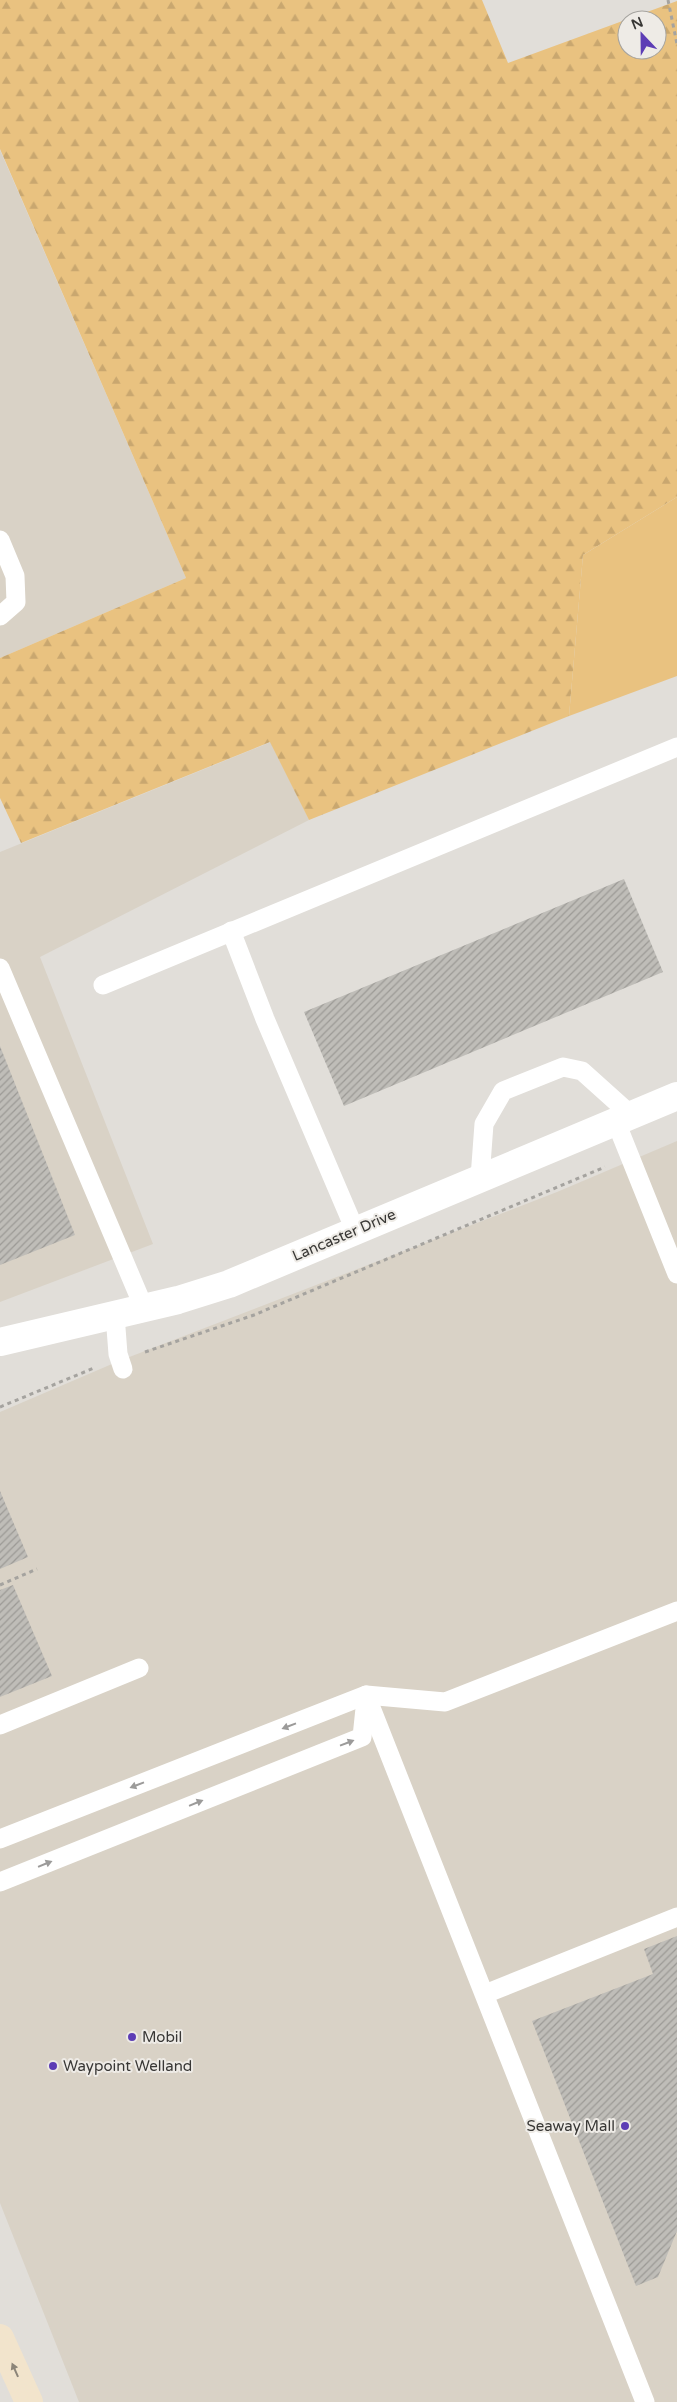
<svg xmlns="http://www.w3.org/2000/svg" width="677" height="2402" font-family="'Varela Round',sans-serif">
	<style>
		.built { fill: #d9d2c6 }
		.forest { fill: url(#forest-firs); fill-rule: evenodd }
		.green { fill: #e9c280 }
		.building { fill: url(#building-hatch) }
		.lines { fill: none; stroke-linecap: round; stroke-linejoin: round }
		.path { stroke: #a5a39f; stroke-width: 3; stroke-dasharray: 4 4; stroke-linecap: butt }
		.lane { stroke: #fff; stroke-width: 19 }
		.street { stroke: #fff; stroke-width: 28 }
		.secondary { stroke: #f2e4cc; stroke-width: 28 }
		.oneway { fill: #9c9b9a }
		.oneway2 { fill: #8c8579 }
		.poi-dot { fill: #5d3db5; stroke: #eeebe6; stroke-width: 2 }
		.labels { text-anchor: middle; stroke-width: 4; stroke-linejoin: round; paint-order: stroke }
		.street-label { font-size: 15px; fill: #383735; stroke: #eeebe6 }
		.poi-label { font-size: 15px; fill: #383735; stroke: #eeebe6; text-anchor: start }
	</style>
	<defs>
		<pattern id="forest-firs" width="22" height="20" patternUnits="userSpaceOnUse" patternTransform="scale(1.25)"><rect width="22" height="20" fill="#e9c280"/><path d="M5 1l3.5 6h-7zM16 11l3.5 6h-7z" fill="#c9a76f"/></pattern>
		<pattern id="building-hatch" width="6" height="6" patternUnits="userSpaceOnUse" patternTransform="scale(1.25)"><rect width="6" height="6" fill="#bfbdb8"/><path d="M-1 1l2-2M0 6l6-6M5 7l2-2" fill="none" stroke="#9c9a96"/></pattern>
	</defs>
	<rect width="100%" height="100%" fill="#e1ded9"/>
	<!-- built -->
	<g class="built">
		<path d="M0,150l186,428 -186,80z"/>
		<path d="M271,742l38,78 -269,137 113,287 -153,58v-450z"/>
		<path d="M677,1141v1261h-598l-79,-199v-791l119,-51 438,-169z"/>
	</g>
	<!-- forest -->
	<path class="forest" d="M0,0h482l26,63 169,-62v496l-94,58 -14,161 -260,104 -39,-78 -249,101 -21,-45v-140l186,-80 -186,-429zM627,20h30v30h-30z"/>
	<!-- green -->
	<path class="green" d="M677,497v179l-108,40 14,-161z"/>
	<!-- building -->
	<g class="building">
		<path d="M624,879l39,93 -319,134 -40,-94z"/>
		<path d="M0,1046l75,189 -75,30z"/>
		<path d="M0,1491l28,66 -28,12z"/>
		<path d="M13,1585l39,91 -52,21v-107z"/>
		<path d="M677,1936v295l-19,46 -22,9 -104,-265 121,-47 -9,-25z"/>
	</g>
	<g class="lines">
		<!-- path -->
		<g class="path">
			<path d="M668,0l9,44"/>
			<path d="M145,1352l109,-37 351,-148"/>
			<path d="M0,1407l94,-39"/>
			<path d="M0,1585l37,-16"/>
		</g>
		<!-- lane -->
		<g class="lane">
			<path d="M0,540l15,36 1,26 -16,14"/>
			<path d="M231,931l34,88 90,211"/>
			<path d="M0,968l144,340"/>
			<path d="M103,985l574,-238"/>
			<path d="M616,1122l61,152"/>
			<path d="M480,1178l4,-54 19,-33 60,-24 19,4 49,44"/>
			<path d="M115,1315l3,39 5,15"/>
			<path d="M366,1695l279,707"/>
			<path d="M0,1725l139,-57"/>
			<path d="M0,1839l366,-144 79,7 232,-91"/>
			<path d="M0,1882l362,-145 4,-38"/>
			<path d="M485,1994l192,-77"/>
		</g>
		<!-- street -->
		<path class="street" d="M0,1342l178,-42 51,-16 448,-188"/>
		<!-- secondary -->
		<path class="secondary" d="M0,2338l29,64"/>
	</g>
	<!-- one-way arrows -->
	<defs><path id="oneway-solid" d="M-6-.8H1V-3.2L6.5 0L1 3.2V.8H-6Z" transform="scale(1.25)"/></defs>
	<g class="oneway">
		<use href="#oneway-solid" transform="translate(289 1726) rotate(159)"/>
		<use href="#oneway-solid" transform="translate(347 1743) rotate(-21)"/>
		<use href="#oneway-solid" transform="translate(137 1785) rotate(159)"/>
		<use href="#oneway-solid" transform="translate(196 1803) rotate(-22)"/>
		<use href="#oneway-solid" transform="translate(45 1864) rotate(-22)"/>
	</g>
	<use class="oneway2" href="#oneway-solid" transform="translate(15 2370) rotate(-114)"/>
	<!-- markers -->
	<g class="poi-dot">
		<circle cx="132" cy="2037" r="5"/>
		<circle cx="53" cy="2066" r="5"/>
		<circle cx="625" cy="2126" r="5"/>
	</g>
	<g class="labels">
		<!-- street labels -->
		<g class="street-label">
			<text transform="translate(344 1235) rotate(-23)" y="5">Lancaster Drive</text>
		</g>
		<!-- poi labels -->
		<g class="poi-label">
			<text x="142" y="2042">Mobil</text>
			<text x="63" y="2071">Waypoint Welland</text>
			<text x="615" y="2131" text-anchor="end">Seaway Mall</text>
		</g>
	</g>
	<!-- north arrow -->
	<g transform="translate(642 35) rotate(338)"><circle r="24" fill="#eeebe6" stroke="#a5a39f"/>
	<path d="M0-4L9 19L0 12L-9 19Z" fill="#5d3db5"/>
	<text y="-8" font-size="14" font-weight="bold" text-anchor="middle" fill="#383735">N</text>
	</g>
</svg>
